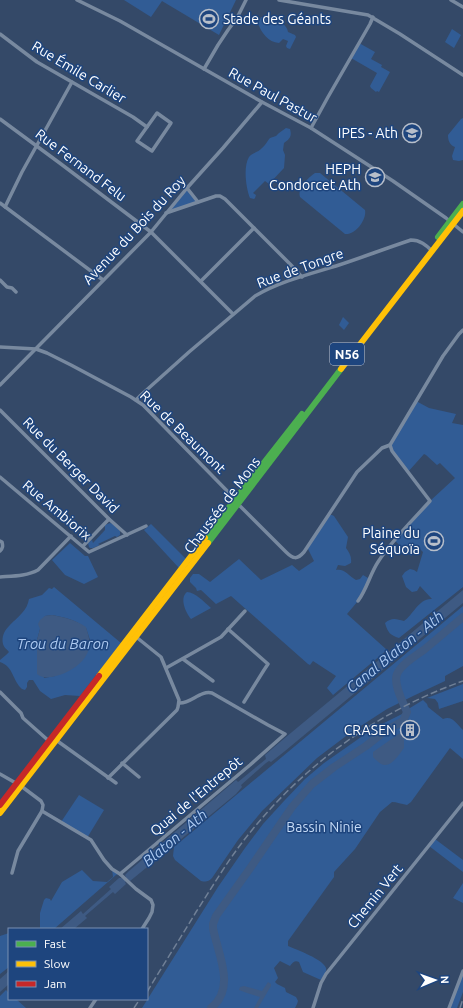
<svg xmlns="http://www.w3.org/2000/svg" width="463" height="1008" font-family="Ubuntu,sans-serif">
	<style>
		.green { fill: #315c95; fill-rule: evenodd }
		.water { fill: #3e5a83 }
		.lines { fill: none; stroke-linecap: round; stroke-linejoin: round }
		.river { stroke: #3e5a83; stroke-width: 8 }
		.street { stroke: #78899f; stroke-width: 3.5 }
		.fast { stroke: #4caf50; stroke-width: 6 }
		.slow { stroke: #ffc107; stroke-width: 6 }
		.jam { stroke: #c62828; stroke-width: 6 }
		.rail { stroke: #708097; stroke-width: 1.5; stroke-dasharray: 7 3; stroke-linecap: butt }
		.labels { text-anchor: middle; stroke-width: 3; stroke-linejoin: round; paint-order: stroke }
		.shield { fill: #1e457e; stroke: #bcc7d8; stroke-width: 1 }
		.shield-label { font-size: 13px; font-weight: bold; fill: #fff }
		.poi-label { font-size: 14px; fill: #fff; stroke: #1e457e; text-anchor: end }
		.street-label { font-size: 14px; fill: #fff; stroke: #1e457e }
		.park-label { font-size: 14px; fill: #c4daf6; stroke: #1e457e }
		.water-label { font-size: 15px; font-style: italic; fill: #acc9f0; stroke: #1e457e }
	</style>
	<rect width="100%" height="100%" fill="#344968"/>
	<!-- green -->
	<g class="green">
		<path d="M124,0h112l-17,35 -57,-34 -11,16z"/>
		<path d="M261,17l8,3 2,-2 4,-1c5,5 12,8 13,15l7,3 1,2 -6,12 -3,-1 -1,-2 2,-5 -5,-2 -4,4c-11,-1 -17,-10 -21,-19z"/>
		<path d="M452,29l9,6 -7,13 -9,-6z"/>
		<path d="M359,43l16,9 -4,7 11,6 -1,2 9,5 -11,20 -2,-1 -1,1 -5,-4 -1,-2 7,-13 -26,-15z"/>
		<path d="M463,118v42l-4,1 -6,-1 -1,-4 3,-9c-5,-2 -7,-6 -7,-12l13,-16z"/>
		<path d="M286,128l4,1c2,7 0,10 -6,14l-1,7 2,5 -1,13 -15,16 -4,-3 -12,12 3,2 -1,3 -1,1 -4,-1c-4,-10 -7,-31 -1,-41 3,-4 10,-5 13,-9 4,-3 5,-7 8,-10l6,-2 3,-3z"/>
		<path d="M315,173h5l45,37c2,10 -10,25 -20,24l-45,-37c-3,-9 8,-19 15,-24z"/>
		<path d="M187,188l11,14 -33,11z"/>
		<path d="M343,317l6,6 -5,7 -5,-5z"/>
		<path d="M416,401l13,7 27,6 -4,9 11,2v162l-64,51c-9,-3 -11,-5 -14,-15 7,-6 11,-4 19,-2 9,-6 15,-23 28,-22l-12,-13 -3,5 -5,1 -6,-5 -4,-11 3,-4 5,-3 4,1 3,2 6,-20 -5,-5 -5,5 -2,4 -17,-16 36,-39 25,-23 -15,-15 -3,2 -11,-10 -2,-1 -17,19 -17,-25z"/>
		<path d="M327,515h5l2,1 14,21 -2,11c3,4 6,9 5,15l-6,3 -7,-1 -2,5c8,-2 13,6 20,10l4,-1 3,-4 5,3 1,2 -11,21 -11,13 40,36 -54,45 -6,-7 9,-12 -23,-15 -3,4 -2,-1 -77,-68 -15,8 -15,-14 -4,1 -1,-3 -6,-6v-4l3,-4h6l11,8 29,-23 22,21 31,-15 7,6 15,-10 -7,-14z"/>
		<path d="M110,523l3,1 7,7v4l-3,2 -2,-1 -17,8 2,1 -7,3h-3l-1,-1 -1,-4 4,-3 1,3 12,-13v-5z"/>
		<path d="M151,524l35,35 -7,9 -35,-38z"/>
		<path d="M70,543l15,13h3l10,21 -14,7 -19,-9 -13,-15z"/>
		<path d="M54,587l67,56 -41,53 -15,-1 -14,4 -11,-8 -7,-11h-4l-2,3v4l-2,3 -3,-1c-10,-9 -8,-22 -22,-27v-2l6,-5 3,-3c-2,-3 -5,-4 -6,-8 -3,-15 11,-21 19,-31 4,-4 6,-9 7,-14l13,-4 7,-7 3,1zM52,615c14,3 22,4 34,13l4,12v7l-35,29 -11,2 -7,-38 3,-11 5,-13z"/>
		<path d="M187,592c8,0 17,10 24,16l-20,11c-5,-6 -12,-21 -4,-27z"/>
		<path d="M463,606v60l-18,10v5l-32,15 -26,13 -37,24 -33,25 -55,53 -24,29 -26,38c-4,4 -6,4 -11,3l-26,-21 -2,-4 1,-9z"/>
		<path d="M463,684v17l-24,8 -1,-6 -3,-4 -8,-1z"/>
		<path d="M423,700l4,4 1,3 15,12c10,-4 14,6 20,11v29l-13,-11 -39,54 -4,3c-6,-1 -10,-3 -15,-3l-12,10 -25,37 -21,23v5l-46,64v5c9,4 35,13 38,22 1,4 -3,9 -5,12l-18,-8 -4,-10c-4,-2 -6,0 -9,4l-10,-5 -6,7 4,10 -3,4 2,2 8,4 1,4 10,5 2,4 -1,3 -2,4h-153l76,-121 27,-39 18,-24 21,-23 21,-22 19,-16 50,-35 26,-13 7,-3 3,-4z"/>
		<path d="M79,795l25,15 -17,28 -26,-16z"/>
		<path d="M435,839l28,21v12l-34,-26z"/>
		<path d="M112,869l8,4 -4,2 -62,54h-14v-16l4,-13 2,-2 4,1 1,2 11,-19 20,-12 11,11 14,1 6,-5z"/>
		<path d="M463,883v20l-10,-5z"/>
		<path d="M9,933v34l-9,7v-38z"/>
		<path d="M463,971v21l-6,16h-8z"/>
		<path d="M6,990l3,3v6h7l10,9h-26v-12z"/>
	</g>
	<!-- water -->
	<g class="water">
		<path d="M463,590v13l-178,148 -14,11 -2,-1 -3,2 -25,22 1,2 -6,7 -101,83 -5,4 -3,-2 -2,3 1,2 -11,10 -2,-2 -28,24 2,2 -13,11h-14l21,-18 2,3 28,-25 -2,-2 10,-9h3l1,1 3,-2 -1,-2 4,-4 107,-91 2,2 28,-23 -1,-4 21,-18z"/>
		<path d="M52,615c14,3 22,4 34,12 2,7 5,15 3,22 -2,6 -5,11 -10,15 -8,8 -33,19 -42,10v-34l3,-11 -2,-5 2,-4 5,-4z"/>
		<path d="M403,732l1,4v12c-5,6 -13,21 -23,16 -3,-2 -6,-5 -8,-7v-5l27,-19z"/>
		<path d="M9,971v13l-9,8v-13z"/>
		<path d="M268,982l3,2v2l-13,22h-4l6,-11 -13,-4 -8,-3 1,-3 4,-1 18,5z"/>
	</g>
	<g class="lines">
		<!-- river -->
		<path class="river" d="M211,1008c26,-20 6,-56 2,-80v-4l3,-8 35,-49 41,-60 20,-23 22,-17 32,-21 19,-15 18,-10 4,-9c-4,-10 -14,-28 -10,-38 4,-10 20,-19 28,-25 13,-11 25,-21 38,-32"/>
		<!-- street -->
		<g class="street">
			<path d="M77,0l43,21 142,81 49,26 82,53 53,37 17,14"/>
			<path d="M279,0l89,15 32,19 63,41"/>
			<path d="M451,0l12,7"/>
			<path d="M0,34l37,28 96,55 14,10"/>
			<path d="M204,69l14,-24 10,-15 9,-12 9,-18"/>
			<path d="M157,113l14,10 -19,28 -15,-10z"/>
			<path d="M0,119l61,45 90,68 82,82"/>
			<path d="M311,128l17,-31 42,-73 3,-7"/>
			<path d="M187,188l11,14"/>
			<path d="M0,203l103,77"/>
			<path d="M5,207l17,-35 50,-90"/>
			<path d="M166,213l50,-17h4l5,3 65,65 12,13"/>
			<path d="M0,280l7,7 5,1 4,4"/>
			<path d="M201,281l53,-53"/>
			<path d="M0,347l36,2 11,4 24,12 60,32 12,8 92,94 3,5 48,48c7,7 11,8 18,0l53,-80 25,-24 8,-3 53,-89 16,-22 4,-4"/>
			<path d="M0,385l151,-153 36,-44 36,-40 39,-46"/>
			<path d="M136,400l5,-5 48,-43 66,-56c26,-15 55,-22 84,-31 24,-8 48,-17 72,-25 9,0 15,5 21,11"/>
			<path d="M0,410l109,109 18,16"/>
			<path d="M0,477l89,75 57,-26"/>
			<path d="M0,541l2,1c1,4 1,6 -2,9"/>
			<path d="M83,546l26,-27"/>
			<path d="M0,577c13,-1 27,-1 38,-7l33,-34"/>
			<path d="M358,601c9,-12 12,-27 20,-39 14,-22 34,-41 52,-61l-38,-50 -2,-6"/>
			<path d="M228,629l40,35 -4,6 -20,32"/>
			<path d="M183,659l30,22"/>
			<path d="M166,668l55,-31 24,-26"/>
			<path d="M0,692l21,21 2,5 27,24"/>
			<path d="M56,740l60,43"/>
			<path d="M122,763l17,14"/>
			<path d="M0,774l21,12 20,15 2,4 -1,6 -24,40 -6,22"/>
			<path d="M108,778l69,-68 1,-3 1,-7 -18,-43 -26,-21"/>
			<path d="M42,811l49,29 13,20 8,9 8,5 16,15 15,11 2,5 -1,7 -3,6 -7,11"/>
			<path d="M120,874l130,-109 35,-31 -17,-9 -56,-32c-12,-3 -21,11 -33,10"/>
			<path d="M90,1008l6,-9"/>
			<path d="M313,1008l8,-25 5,-9 137,-171"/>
			<path d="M449,1008l14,-37"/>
		</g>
		<!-- fast -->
		<g class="fast">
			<path d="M438,237l25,-33"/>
			<path d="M205,538l97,-124"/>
			<path d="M208,543l133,-174"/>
		</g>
		<!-- slow -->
		<g class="slow">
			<path d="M341,369l122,-158"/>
			<path d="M99,676l106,-138"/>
			<path d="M0,813l208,-270"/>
		</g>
		<!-- jam -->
		<path class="jam" d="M0,805l99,-129"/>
		<!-- rail -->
		<g class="rail">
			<path d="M147,992c16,-27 33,-53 49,-80 15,-23 29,-47 45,-68 57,-75 134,-132 222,-163"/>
			<path d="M134,1008l6,-9"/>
			<path d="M460,1008l3,-9"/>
		</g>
	</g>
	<!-- icons -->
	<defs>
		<g id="stadium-ring" transform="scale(1)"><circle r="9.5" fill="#1e457e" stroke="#b8bfca" stroke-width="1.5"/><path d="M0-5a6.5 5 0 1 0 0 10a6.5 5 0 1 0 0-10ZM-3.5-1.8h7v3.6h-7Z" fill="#b8bfca"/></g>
		<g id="school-ring" transform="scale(1)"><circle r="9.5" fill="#1e457e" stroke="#b8bfca" stroke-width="1.5"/><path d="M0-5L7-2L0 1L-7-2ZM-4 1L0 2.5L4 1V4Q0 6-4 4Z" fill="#b8bfca"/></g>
		<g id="university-ring" transform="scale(1)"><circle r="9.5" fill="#1e457e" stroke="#b8bfca" stroke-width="1.5"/><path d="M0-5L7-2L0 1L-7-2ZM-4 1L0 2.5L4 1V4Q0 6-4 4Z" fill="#b8bfca"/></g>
		<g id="building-ring" transform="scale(1)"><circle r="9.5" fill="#1e457e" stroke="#b8bfca" stroke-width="1.5"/><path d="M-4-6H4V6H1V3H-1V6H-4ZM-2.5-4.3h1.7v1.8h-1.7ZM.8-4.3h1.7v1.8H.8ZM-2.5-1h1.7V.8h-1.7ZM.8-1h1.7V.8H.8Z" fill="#b8bfca"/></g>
	</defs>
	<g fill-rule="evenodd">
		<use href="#stadium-ring" x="209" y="19"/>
		<use href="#school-ring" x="412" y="133"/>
		<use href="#university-ring" x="375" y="177"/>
		<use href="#stadium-ring" x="434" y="541"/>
		<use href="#building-ring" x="410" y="730"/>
	</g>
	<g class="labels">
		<!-- shield labels -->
		<rect class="shield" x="330" y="343" width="34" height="22" rx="3"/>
		<g class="shield-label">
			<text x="347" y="359">N56</text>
		</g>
		<!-- poi labels -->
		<g class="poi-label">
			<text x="223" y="24" text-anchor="start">Stade des Géants</text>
			<text x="398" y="138">IPES - Ath</text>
			<text x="361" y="174">HEPH<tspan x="361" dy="16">Condorcet Ath</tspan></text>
			<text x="420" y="538">Plaine du<tspan x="420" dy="16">Séquoïa</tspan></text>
			<text x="396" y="735">CRASEN</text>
		</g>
		<!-- street labels -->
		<g class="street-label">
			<text transform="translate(79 72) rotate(31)" y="5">Rue Émile Carlier</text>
			<text transform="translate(273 95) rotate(29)" y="5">Rue Paul Pastur</text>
			<text transform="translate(81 165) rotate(37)" y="5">Rue Fernand Felu</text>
			<text transform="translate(134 230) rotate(-47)" y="5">Avenue du Bois du Roy</text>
			<text transform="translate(300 268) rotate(-20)" y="5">Rue de Tongre</text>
			<text transform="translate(183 432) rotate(44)" y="5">Rue de Beaumont</text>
			<text transform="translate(71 465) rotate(45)" y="5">Rue du Berger David</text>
			<text transform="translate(222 505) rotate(-53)" y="5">Chaussée de Mons</text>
			<text transform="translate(57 510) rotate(40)" y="5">Rue Ambiorix</text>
			<text transform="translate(196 796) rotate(-40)" y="5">Quai de l'Entrepôt</text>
			<text transform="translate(375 896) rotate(-51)" y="5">Chemin Vert</text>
		</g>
		<!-- park labels -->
		<g class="park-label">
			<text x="324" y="832">Bassin Ninie</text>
		</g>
		<!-- water labels -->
		<g class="water-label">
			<text x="63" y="649">Trou du Baron</text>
			<text transform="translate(395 652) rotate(-39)" y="5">Canal Blaton - Ath</text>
			<text transform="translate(175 838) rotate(-40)" y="5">Blaton - Ath</text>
		</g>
	</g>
	<!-- legend -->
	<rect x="8" y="928" width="140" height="72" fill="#1e457e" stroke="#788fb2"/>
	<rect x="16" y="941" width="20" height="6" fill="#4caf50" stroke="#788fb2"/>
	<text x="44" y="948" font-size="12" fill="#ffffff">Fast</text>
	<rect x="16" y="961" width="20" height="6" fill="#ffc107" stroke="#788fb2"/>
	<text x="44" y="968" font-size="12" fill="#ffffff">Slow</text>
	<rect x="16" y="981" width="20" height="6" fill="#c62828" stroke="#788fb2"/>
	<text x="44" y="988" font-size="12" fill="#ffffff">Jam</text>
	<!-- north arrow -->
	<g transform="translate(435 980) rotate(88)" stroke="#1e457e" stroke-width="3" paint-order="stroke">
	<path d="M0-3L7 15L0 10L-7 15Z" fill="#ffffff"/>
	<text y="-6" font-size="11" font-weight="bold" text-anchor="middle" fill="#ffffff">N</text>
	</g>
</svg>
